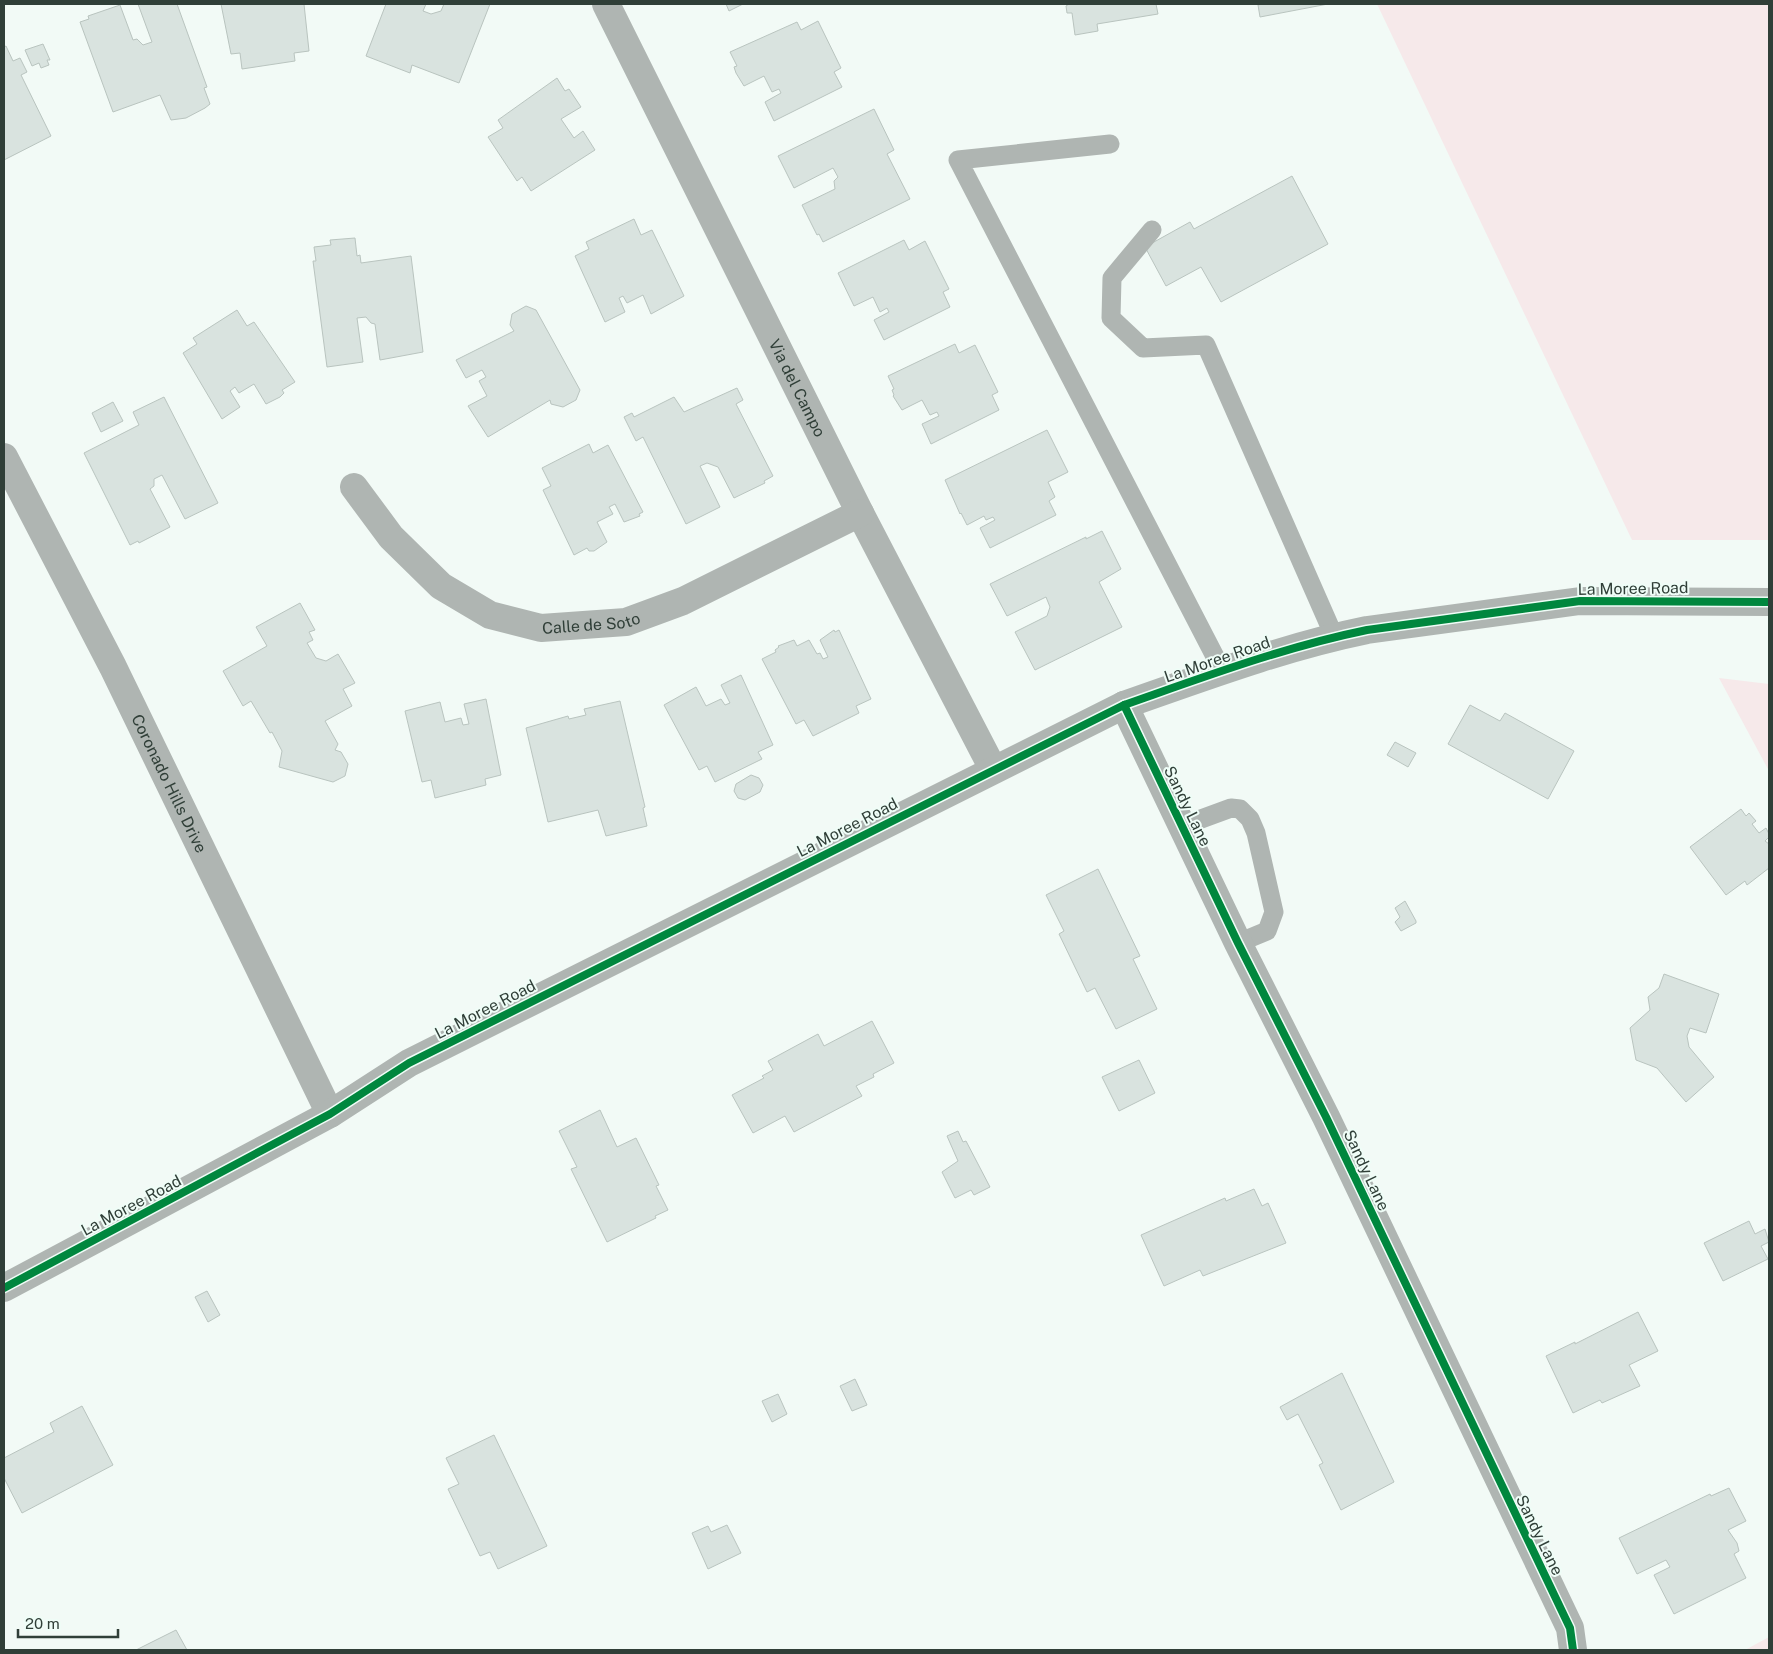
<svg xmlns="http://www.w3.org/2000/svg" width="1773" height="1654" font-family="'Public Sans',sans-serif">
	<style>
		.green { fill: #f6e9ea }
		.building { fill: #d9e3df; stroke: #b9c4bf }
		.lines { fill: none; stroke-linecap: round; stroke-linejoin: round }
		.service { stroke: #afb5b2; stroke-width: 19 }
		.minor { stroke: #afb5b2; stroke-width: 28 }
		.tertiary { stroke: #afb5b2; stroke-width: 28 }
		.cycleway-casing { stroke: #effdf7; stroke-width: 11 }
		.cycleway { stroke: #00873e; stroke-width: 8 }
		.labels { text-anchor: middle; stroke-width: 4; stroke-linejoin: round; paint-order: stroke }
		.street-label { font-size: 16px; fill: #303f38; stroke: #effdf7 }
	</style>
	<rect width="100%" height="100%" fill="#f2faf6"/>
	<!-- green -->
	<g class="green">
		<path d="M1377,4h392v536h-137z"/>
		<path d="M1719,678l50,6v87z"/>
		<path d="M1769,1637v13h-24z"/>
	</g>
	<!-- building -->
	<g class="building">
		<path d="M138,4h39l30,83 -3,1 6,16 -5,4 -19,10 -15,2 -11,-25 -47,17 -33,-90 9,-3 -1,-3 32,-11 13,35 4,-1 6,6 9,-3z"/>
		<path d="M221,4h83l5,47 -15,2 1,8 -53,8 -2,-16 -9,1z"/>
		<path d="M386,4h40l-3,7 8,3 10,-3 3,-7h46l-31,79 -47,-18 -2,8 -44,-17z"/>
		<path d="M726,4h17l-14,7z"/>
		<path d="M1069,4h87l2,10 -61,10 1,7 -23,4 -3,-22h-5l-1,-7z"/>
		<path d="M1262,4h66l-68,13 -2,-12z"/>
		<path d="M818,21l23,47 -7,4 8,15 -68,34 -9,-19 16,-9 -2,-4 -7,3 -8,-16 -20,10 -8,-13 -2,-6 3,-1 -7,-14 67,-30 4,8z"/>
		<path d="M43,44l7,16h-3l2,5 -8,3 -2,-5 -7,3 -7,-16z"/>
		<path d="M6,46l7,15 7,-3 7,14 -6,3 30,61 -47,24v-113z"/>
		<path d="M557,78l8,13 4,-2 12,18 -20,12 13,19 9,-7 12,19 -64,41 -9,-14 -5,4 -29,-44 15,-9 -5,-8z"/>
		<path d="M874,109l20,41 -7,4 23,45 -87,43 -4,-8 -2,1 -15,-30 33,-16 -1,-8 4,-4 -5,-9 -39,20 -16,-32z"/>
		<path d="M1292,176l36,68 -107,58 -20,-35 -35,19 -21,-39 45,-25 4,7z"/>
		<path d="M634,219l7,16 11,-5 32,66 -33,18 -8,-19 -16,8 -4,-7 -4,2 6,14 -20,10 -30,-66 14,-7 -3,-7z"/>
		<path d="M355,238l2,18 3,-1 1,8 50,-7 12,96 -43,8 -5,-36 -4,-1 -5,-6 -9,1 6,44 -36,5 -14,-106h3l-2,-14 17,-2 -1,-5z"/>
		<path d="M904,240l5,10 16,-9 24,48 -6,3 7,15 -66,33 -10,-20 15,-8 -2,-4 -7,4 -7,-15 -19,9 -16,-33z"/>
		<path d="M526,306l10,4 44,80 -4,10 -13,7 -12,-3 -1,-4 -62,37 -20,-31 19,-10 -8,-15 7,-4 -4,-7 -16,8 -10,-18 58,-29 -4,-6 2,-11z"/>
		<path d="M237,310l10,16 7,-4 41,60 -13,8 2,3 -4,4 -14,7 -12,-20 -15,9 -4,-6 -5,4 10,16 -18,12 -39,-66 14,-9 -4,-6z"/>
		<path d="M955,344l4,9 16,-8 23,47 -6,3 7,15 -68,34 -9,-20 17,-8 -2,-4 -7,3 -8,-15 -20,10 -9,-14 1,-1 -2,-5 2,-1 -6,-13z"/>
		<path d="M737,388l6,12 -7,4 37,72 -9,5 1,2 -31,15 -16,-31 -11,-4 -7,3 20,41 -34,17 -43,-87 -7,4 -12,-24 8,-4 2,4 40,-20 10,15z"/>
		<path d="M164,397l54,106 -33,16 -23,-44 -8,4v7l-4,3 20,38 -31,16 -1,-2 -8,4 -46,-92 55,-28 -6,-13z"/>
		<path d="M113,402l10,19 -22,11 -9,-19z"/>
		<path d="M1047,430l21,42 -20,10 7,15 -6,4 7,14 -66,33 -10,-20 15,-8 -2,-3 -7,3 -2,-4 -17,9 -6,-12 -1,1 -15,-34z"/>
		<path d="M589,444l4,9 15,-8 35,67 -4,2 1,2 -16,6 -9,-18 -6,3 4,7 -16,8 10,20 -13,9h-5l-2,-3 -13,7 -31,-65 8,-4 -9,-18z"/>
		<path d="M1102,531l19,38 -22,13 23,45 -87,43 -20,-38 32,-16 3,-9 -4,-10 -39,19 -17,-32 96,-47v2z"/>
		<path d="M300,603l15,27 -6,2 4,8 -6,3 9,15 10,3 12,-7 17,29 -12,6 9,17 -27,15 13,23 -3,6 6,2 7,12 -3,12 -12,6 -54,-15 3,-16 -10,-19 -2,1 -19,-32 -8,5 -20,-35 44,-25 -11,-19z"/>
		<path d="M834,630l1,2 4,-2 32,69 -15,7 3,7 -46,23 -9,-16 -8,4 -34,-65 14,-7 -1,-2 4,-3 -1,-1 16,-6 3,6 12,-6 8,14 3,-1 3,6 5,-2 -8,-17z"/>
		<path d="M741,675l32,70 -15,7 4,7 -47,23 -8,-16 -8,4 -35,-65 32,-18 10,19 15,-7 4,6 5,-2 -9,-18z"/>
		<path d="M486,699l15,76 -16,4 1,6 -51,13 -4,-18 -9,2 -17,-71 35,-9 5,20 16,-4 2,7 6,-1 -5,-20z"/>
		<path d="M620,701l25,106 -2,1 4,18 -41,10 -8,-26 -50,12 -22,-94 42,-12 1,3 17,-4 -2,-6z"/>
		<path d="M1470,705l30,16 5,-8 69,38 -26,48 -100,-55z"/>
		<path d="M1395,742l21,11 -8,14 -21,-12z"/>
		<path d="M751,775l8,3 4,7 -3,7 -15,8 -7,-2 -4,-7 2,-7z"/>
		<path d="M1741,809l5,7 3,-3 7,8 -4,3 7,9 7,-5 3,6v3l-4,4 4,3v24l-22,17 -2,-4 -19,14 -36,-48z"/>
		<path d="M1098,869l42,87 -7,3 24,50 -41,20 -21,-41 -8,4 -28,-58 5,-3 -18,-36z"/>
		<path d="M1405,901l11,20v2l-15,8 -6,-9 5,-5 -5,-9z"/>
		<path d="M1664,974l55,20 -13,39 -16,-5 -3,8 2,11 25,30 -28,25 -29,-34 -21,-8 -6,-32 20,-18 -2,-13 11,-9z"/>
		<path d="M872,1021l22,42 -21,11 1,3 -18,9 6,10 -68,36 -9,-16 -32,17 -21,-38 32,-17 -2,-2 11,-6 -5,-9 50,-27 6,12z"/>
		<path d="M1139,1060l16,33 -36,18 -17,-34z"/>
		<path d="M600,1110l17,37 19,-9 23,47 -3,1 12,24 -13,6 1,2 -49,24 -36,-73 6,-2 -18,-36z"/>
		<path d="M958,1131l5,11 3,-1 24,46 -16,8 -3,-5 -16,8 -13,-26 16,-11 -11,-25z"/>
		<path d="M1254,1189l8,17 6,-3 18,40 -83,33 -3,-6 -36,16 -23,-51 84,-37 1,3z"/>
		<path d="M1749,1221l6,13 10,-5 4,13 -8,4 7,13 -45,22 -19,-38z"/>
		<path d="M207,1291l13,24 -12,7 -13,-25z"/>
		<path d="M1638,1312l20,39 -29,14 11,21 -38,17 -2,-3 -27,13 -27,-57 29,-14v2z"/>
		<path d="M1342,1373l52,109 -53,28 -22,-45 4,-2 -25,-49 -11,6 -7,-13z"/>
		<path d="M855,1379l12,26 -15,6 -12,-25z"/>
		<path d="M778,1394l9,20 -15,8 -10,-21z"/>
		<path d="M82,1406l31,59 -91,48 -18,-35v-20l50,-26 -4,-9z"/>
		<path d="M494,1435l53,111 -49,23 -8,-17 -10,4 -32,-67 11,-5 -13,-26z"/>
		<path d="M1729,1488l17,33 -18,9 9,13 2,8 -5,3 12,24 -72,36 -20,-39 16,-8 -4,-7 -29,14 -18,-36 91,-44 1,2z"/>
		<path d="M727,1525l14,28 -33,16 -16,-36 16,-7 3,6z"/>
		<path d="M176,1630l11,20h-51z"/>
	</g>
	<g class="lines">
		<!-- service -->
		<g class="service">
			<path d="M1110,144l-152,16 264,510"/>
			<path d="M1152,230l-40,48 -1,40 32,30 63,-3 128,291"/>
			<path d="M1182,826l49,-18 9,1 10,10 6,14 18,79 -7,19 -29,12"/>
		</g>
		<!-- minor -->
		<g class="minor">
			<path id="s1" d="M606,4l254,509 133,256"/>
			<path id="s2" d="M354,487l37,50 50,49 49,29 51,13 85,-6 57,-21 177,-88"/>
			<path d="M1124,705l114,238 88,174 244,511 3,22"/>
		</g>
		<!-- tertiary -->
		<g class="tertiary">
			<path id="s3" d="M4,457l109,210 217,447"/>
			<path d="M4,1288l326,-174 79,-51 715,-358c80,-28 160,-58 243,-75l213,-29 189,1"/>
		</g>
		<!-- cycleway casing -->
		<g class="cycleway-casing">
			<g id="cycleway">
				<path d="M1124,705l114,238 88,174 244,511 3,22"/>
				<path d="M4,1288l326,-174 79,-51 715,-358c80,-28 160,-58 243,-75l213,-29 189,1"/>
			</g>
		</g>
		<!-- cycleway -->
		<use href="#cycleway" class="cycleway"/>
	</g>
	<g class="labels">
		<!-- street labels -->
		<g class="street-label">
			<text dy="6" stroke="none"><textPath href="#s1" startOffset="429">Via del Campo</textPath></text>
			<text transform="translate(1633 588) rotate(-1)" y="6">La Moree Road</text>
			<text dy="6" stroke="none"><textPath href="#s2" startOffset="292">Calle de Soto</textPath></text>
			<text transform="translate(1217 659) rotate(-19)" y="6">La Moree Road</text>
			<text dy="6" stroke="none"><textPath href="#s3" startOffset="366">Coronado Hills Drive</textPath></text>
			<text transform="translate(1188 806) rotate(64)" y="6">Sandy Lane</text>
			<text transform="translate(847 827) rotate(-27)" y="6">La Moree Road</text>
			<text transform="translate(485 1009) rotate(-27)" y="6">La Moree Road</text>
			<text transform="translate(1367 1170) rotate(65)" y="6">Sandy Lane</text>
			<text transform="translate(131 1205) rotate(-28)" y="6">La Moree Road</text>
			<text transform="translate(1540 1535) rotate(64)" y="6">Sandy Lane</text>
		</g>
	</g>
	<!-- border -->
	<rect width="1773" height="1654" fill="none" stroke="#303f38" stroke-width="10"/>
	<!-- scale -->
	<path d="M18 1629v8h100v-8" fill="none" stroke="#303f38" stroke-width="2.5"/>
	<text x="25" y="1629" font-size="15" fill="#303f38" stroke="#effdf7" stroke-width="4" paint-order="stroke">20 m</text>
</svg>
